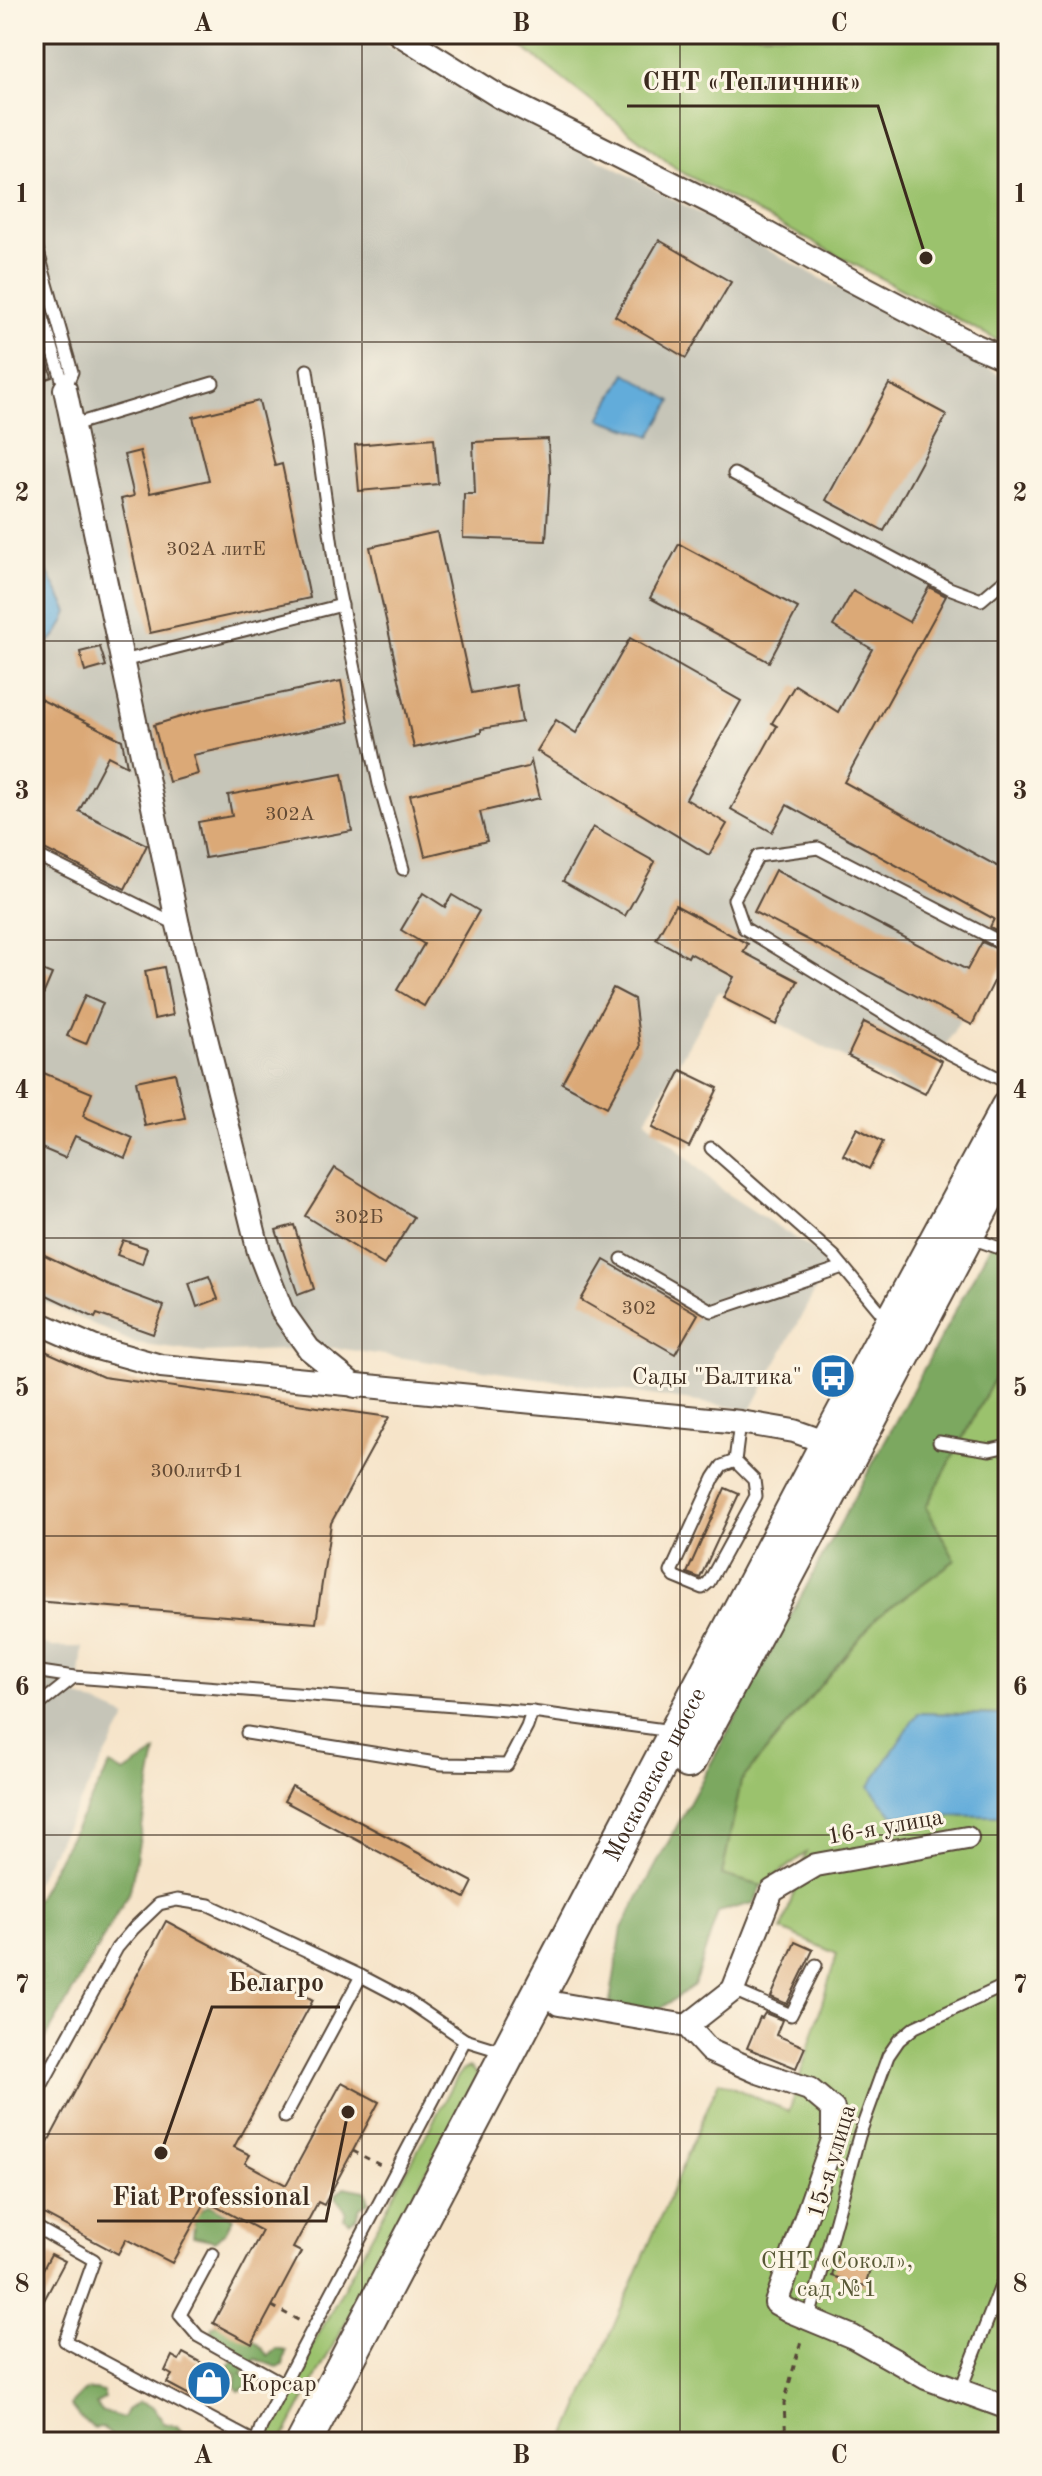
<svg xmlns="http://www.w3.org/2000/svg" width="1042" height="2476" font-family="'Old Standard TT',serif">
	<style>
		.industrial { fill: #c6c5b8 }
		.green { fill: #9bc26d; stroke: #6b7646; stroke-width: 2 }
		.forest { fill: #7ca860; stroke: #5c693f; stroke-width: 2 }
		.water { fill: #62acda; stroke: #4e6b7c; stroke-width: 2 }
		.building { fill: #dba977 }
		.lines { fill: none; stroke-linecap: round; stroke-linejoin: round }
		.lane-casing { stroke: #574638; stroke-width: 15 }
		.street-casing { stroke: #574638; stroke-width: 26 }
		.primary-casing { stroke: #574638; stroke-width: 38 }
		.path { stroke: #574638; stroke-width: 3; stroke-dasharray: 6 6; stroke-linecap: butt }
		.lane { stroke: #fff; stroke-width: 11 }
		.street { stroke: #fff; stroke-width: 22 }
		.primary { stroke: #fff; stroke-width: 34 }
		.grid { fill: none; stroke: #3b2a1e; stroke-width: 2; stroke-opacity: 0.55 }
		.labels { text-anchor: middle; stroke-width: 6; stroke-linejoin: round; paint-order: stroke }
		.number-label { font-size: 20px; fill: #634a34 }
		.poi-label { font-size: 24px; fill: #3b2a1e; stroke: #fcf5e5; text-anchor: end }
		.street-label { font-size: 24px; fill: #3b2a1e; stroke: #fcf5e5 }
		.park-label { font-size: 24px; fill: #585836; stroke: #fcf5e5 }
		.leader { fill: none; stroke: #3b2a1e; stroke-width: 3 }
		.callout-dot { fill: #3b2a1e; stroke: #fcf5e5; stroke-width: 3 }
		.callout-label { font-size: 26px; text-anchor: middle; font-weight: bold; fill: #3b2a1e; stroke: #fcf5e5; stroke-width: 6; stroke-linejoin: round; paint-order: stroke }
		.neatline { fill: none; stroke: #3b2a1e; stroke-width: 3 }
		.grid-label { font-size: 26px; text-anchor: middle; font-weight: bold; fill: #3b2a1e }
	</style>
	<rect width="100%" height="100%" fill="#fcf5e5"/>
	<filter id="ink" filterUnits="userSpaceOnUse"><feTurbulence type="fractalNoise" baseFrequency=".0125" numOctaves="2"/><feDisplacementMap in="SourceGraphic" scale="16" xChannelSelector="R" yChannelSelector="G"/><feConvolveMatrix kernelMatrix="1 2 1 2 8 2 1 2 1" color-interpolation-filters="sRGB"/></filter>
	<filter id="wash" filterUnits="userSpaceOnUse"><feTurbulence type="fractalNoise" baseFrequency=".006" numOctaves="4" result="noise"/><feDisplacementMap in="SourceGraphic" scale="32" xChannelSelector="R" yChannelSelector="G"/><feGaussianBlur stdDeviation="1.8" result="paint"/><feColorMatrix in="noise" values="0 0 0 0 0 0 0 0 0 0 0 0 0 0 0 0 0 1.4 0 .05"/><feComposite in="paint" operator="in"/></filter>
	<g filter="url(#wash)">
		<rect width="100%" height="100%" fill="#f6e4c9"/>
		<!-- industrial -->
		<g class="industrial">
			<path d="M34,34h332l642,345v555l-91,163 -198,-106 -73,129 78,72 107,69 -80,149 -414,-62 -133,5 -68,-9 -102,-47z"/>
			<path d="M34,1640l18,7h31l-5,49 49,21 -93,168z"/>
		</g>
		<!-- green -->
		<g class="green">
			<path d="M506,34h502v312l-329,-175z"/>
			<path d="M1008,1353v362l-90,-2 -25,102 106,1 9,-3v629h-444l155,-361 70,31 48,-158 -55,-24 24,-77 -44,33 -40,-11 19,-94 136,-164 77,-56 -28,-54z"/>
			<path d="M469,2067l9,8 -194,362 -5,4 -10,-7 2,-11 185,-344 7,-9z"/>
		</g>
		<!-- forest -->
		<g class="forest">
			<path d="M1008,1213v140l-82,154 29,53 -78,57 -136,164 -19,94 40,11 -8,17 -36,9 -24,73 -43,30 -42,-7 13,-80z"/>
			<path d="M156,1752l-26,139 -96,168v-156l76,-138 14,8z"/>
			<path d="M344,2187l22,4 3,11 -9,5 -4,11 -6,4 -6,-4 2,-7 -9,-12 -1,-5z"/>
			<path d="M209,2205l24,13 -8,14 -10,9 -22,-5 2,-21z"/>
			<path d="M221,2322c20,9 34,16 47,34l8,-7 10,2 -3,14 -7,2 -20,-8 -15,15 6,2 3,9 -11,6 -4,-5 1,-11 -7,-5v-7l11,-6 -29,-25 1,-5z"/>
			<path d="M94,2390l9,2 2,6 -9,6 4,7 23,7 4,-8 12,-8 14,5 11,16 13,3 5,6 -5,5 -1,5h-58l-16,-15 -8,1 -14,-10 -10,-13 14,-14z"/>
		</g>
		<!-- water -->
		<g class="water">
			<path d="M626,373l46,28 -21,35 -51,-17z"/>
			<path d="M34,551l13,20 21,41c-6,16 -14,34 -34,34z"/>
			<path d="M918,1713l90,2v98l-9,3 -106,-1 -24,-28z"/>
		</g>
		<g id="blocks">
			<!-- building -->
			<g class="building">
				<path d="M659,240l72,42 -45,76 -71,-42z"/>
				<path d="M34,318l18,59 -18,6z"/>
				<path d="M889,384l58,31 -63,116 -58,-31z"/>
				<path d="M259,401l16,65 7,-2 28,134 -160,35 -29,-134 13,-3 -10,-41 16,-4 10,42 59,-13 -16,-63z"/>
				<path d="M434,438l4,46 -79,7 -4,-46z"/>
				<path d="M548,439l2,35 -4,67 -83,-3 1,-44h11l-2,-52z"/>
				<path d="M437,532l35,161 44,-8 6,37 -41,7v4l-67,15 -44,-201z"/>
				<path d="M679,544l119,64 -29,54 -119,-64z"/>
				<path d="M929,587l17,9 -102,186 164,90v55l-5,7 -13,-7 4,-8 -207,-114 -15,27 -41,-23 46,-83 -5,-3 23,-38 43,27 34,-63 -39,-23 20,-35 56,31z"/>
				<path d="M630,638l111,63 -55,98 41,25 -18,31 -172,-104 19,-31 20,13z"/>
				<path d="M100,647l6,19 -21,6 -5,-20z"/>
				<path d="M341,681l8,41 -156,33 5,19 -29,8 -15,-57 53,-16z"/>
				<path d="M34,696l88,44 5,26 -19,-10 -29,55 68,34 -22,44 -91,-45z"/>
				<path d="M531,761l9,37 -60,14 7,29 -62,15 -15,-61 118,-28z"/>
				<path d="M342,774l10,57 -147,27 -7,-36 34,-6 -4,-21z"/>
				<path d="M593,827l62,35 -30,54 -62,-35z"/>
				<path d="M775,870l192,100 15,-28 26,12 -36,71 -218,-113z"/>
				<path d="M423,893l22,14 7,-12 27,16 -55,95 -27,-16 27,-46 -23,-14z"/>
				<path d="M675,905l73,39 -5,8 55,29 -22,44 -53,-27 11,-21 -44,-24 -2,4 -32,-18z"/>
				<path d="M34,967l18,7 -18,42z"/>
				<path d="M164,967l9,48 -19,4 -9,-48z"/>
				<path d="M613,988l21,11 6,48 -33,60 -45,-24z"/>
				<path d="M85,995l18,8 -17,41 -19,-8z"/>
				<path d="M864,1022l78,39 -17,33 -77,-38z"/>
				<path d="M34,1069l58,24 -9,23 50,22 -8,20 -50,-22 -10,22 -31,-13z"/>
				<path d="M681,1070l37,18 -29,59 -37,-19z"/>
				<path d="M175,1073l10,45 -40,8 -9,-45z"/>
				<path d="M857,1128l26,14 -14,27 -26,-14z"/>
				<path d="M335,1168l79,49 -30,48 -79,-49z"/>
				<path d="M294,1225l20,64 -16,6 -22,-65z"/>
				<path d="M123,1240l24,8 -5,16 -25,-9z"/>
				<path d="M34,1250l76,36 54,20 -11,28 -56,-20 -2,4 -61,-29z"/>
				<path d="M604,1260l94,54 -23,40 -94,-54z"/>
				<path d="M209,1276l9,23 -21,8 -8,-24z"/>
				<path d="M34,1346l69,31 286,40 -58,106 -15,100 -282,-22z"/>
				<path d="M725,1488l14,6 -39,84 -13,-5z"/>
				<path d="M292,1786l181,96 -8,16 -181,-97z"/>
				<path d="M166,1921l147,79 -79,147 16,8 -5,8 41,22 56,-103 37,20 -55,103 -6,-3 -25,46 8,4 -49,92 -39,-21 49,-92 -56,-30 -34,62 -46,-24 -8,15 -84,-45v-41z"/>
				<path d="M795,1942l18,8 -26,54 -16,-7z"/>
				<path d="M765,2013l17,7 -6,15 29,12 -9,21 -49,-20 13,-31 2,1z"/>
				<path d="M51,2254l14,7 -31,58v-33z"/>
				<path d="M838,2256l33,10 -6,20 -33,-10z"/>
				<path d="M183,2353l43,23 -16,30 -43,-23 5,-8 -7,-4 7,-15 7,4z"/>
			</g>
		</g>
	</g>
	<g filter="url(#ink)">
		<use href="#blocks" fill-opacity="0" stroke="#574638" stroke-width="2"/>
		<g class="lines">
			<!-- lane casing -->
			<g class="lane-casing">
				<g id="lane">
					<path d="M34,238l38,134 -7,17"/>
					<path d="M34,305l6,3 25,81"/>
					<path d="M307,370l31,218 41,196 24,85"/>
					<path d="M73,425l140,-42"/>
					<path d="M734,474l215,114 32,12 27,-23"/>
					<path d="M123,661l219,-56"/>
					<path d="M34,854l144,71"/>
					<path d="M1008,946l-190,-98 -60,8 -24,43 10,29 201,123 63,32"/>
					<path d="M711,1148l124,109 53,64"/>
					<path d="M971,1238l37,13"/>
					<path d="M622,1259l90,52 131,-44"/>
					<path d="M939,1442l51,8 18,-4"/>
					<path d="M735,1461l19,19 2,16 -47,86 -7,6 -27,-11 -4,-5 43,-94 8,-12z"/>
					<path d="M735,1461l5,-39"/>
					<path d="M34,1671l40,6 458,35 140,19"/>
					<path d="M34,1709l40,-32"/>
					<path d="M247,1733l195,31 65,1 20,-38 5,-15"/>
					<path d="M733,1990l58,25 25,-50"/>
					<path d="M34,2099l83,-151 17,-20 25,-24 18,-4 32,5 152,71"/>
					<path d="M285,2117l76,-141 44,23 60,41"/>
					<path d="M34,2226l60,34 -29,81 190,101"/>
					<path d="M213,2254l-33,61 18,21 86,48"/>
					<path d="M809,2318l50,-182 29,-80 11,-16 16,-13 93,-43"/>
					<path d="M960,2391l48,-123"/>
					<path d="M256,2442l5,-15 204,-387 39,12"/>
				</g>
			</g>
			<!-- street casing -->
			<g class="street-casing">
				<g id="street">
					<path d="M399,34l101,63 222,111 123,69 129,68 34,15"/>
					<path d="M65,389l113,536 81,327 23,59 27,38 46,37"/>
					<path d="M34,1321l59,26 68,19 579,56 54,9 34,12"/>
					<path d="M559,2004l128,22 23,25 48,21 51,17 24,20v31l-57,163 14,8 63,26 73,41 82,30"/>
					<path d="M687,2026l46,-36 39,-99 44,-26 151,-27"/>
				</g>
			</g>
			<!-- primary casing -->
			<g class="primary-casing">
				<g id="primary">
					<path d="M688,1761l320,-604"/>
					<path id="s1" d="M304,2442l534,-1018 170,-316"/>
				</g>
			</g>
			<!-- path -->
			<g class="path">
				<path d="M353,2151l29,15"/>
				<path d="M272,2306l28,15"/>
				<path d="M786,2442l-2,-39 18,-66"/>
			</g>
			<!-- lane -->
			<use href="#lane" class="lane"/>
			<!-- street -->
			<use href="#street" class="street"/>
			<!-- primary -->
			<use href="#primary" class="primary"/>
		</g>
	</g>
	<!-- grid -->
	<path class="grid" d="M362,34v2408M680,34v2408M34,342h974M34,641h974M34,940h974M34,1238h974M34,1536h974M34,1835h974M34,2134h974"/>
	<!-- icons -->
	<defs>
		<g id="bus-disc" transform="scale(2.3)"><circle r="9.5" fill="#1f6fb2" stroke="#fcf5e5"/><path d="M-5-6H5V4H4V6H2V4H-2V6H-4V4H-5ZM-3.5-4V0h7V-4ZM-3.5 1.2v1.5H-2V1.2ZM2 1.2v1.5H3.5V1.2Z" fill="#fff"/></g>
		<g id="shop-disc" transform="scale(2.3)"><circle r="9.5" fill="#1f6fb2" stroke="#fcf5e5"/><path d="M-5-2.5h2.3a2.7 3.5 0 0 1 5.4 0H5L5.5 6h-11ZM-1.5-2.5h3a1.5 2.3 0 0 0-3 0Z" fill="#fff"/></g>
	</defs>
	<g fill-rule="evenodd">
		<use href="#bus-disc" x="833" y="1376"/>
		<use href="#shop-disc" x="209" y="2383"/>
	</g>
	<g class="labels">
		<!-- number labels -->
		<g class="number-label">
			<text x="216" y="555">302А литЕ</text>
			<text x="290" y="820">302А</text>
			<text x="359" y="1223">302Б</text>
			<text x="639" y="1314">302</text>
			<text x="197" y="1477">300литФ1</text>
		</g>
		<!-- poi labels -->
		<g class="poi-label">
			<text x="802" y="1384">Сады "Балтика"</text>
			<text x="240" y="2391" text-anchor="start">Корсар</text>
		</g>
		<!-- street labels -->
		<g class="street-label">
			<text dy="8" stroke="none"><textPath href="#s1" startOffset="754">Московское шоссе</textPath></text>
			<text transform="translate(885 1826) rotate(-10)" y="8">16-я улица</text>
			<text transform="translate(831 2161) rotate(-73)" y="8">15-я улица</text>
		</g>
		<!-- park labels -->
		<g class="park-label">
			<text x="837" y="2268">СНТ «Сокол»,<tspan x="837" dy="28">сад №1</tspan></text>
		</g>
	</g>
	<!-- callouts -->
	<path class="leader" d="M926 258L878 106H627M161 2153L212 2007H340M348 2112L326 2221H97"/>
	<g class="callout-dot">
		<circle cx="926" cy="258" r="8"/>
		<circle cx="161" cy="2153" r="8"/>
		<circle cx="348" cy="2112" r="8"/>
	</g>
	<g class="callout-label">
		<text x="752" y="90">СНТ «Тепличник»</text>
		<text x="276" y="1991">Белагро</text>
		<text x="211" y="2205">Fiat Professional</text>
	</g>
	<!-- margin -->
	<rect width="1042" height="2476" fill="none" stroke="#fcf5e5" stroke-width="88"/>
	<rect x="44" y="44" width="954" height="2388" class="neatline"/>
	<g class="grid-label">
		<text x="203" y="31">A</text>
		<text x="521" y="31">B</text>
		<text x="839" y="31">C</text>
		<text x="22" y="202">1</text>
		<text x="1020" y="202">1</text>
		<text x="22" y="501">2</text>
		<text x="1020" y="501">2</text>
		<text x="22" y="799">3</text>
		<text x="1020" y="799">3</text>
		<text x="22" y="1098">4</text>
		<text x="1020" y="1098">4</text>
		<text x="22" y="1396">5</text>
		<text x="1020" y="1396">5</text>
		<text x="22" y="1695">6</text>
		<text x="1020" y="1695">6</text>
		<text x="22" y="1993">7</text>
		<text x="1020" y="1993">7</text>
		<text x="22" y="2292">8</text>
		<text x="1020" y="2292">8</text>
		<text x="203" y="2463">A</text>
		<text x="521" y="2463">B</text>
		<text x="839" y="2463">C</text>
	</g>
</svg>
